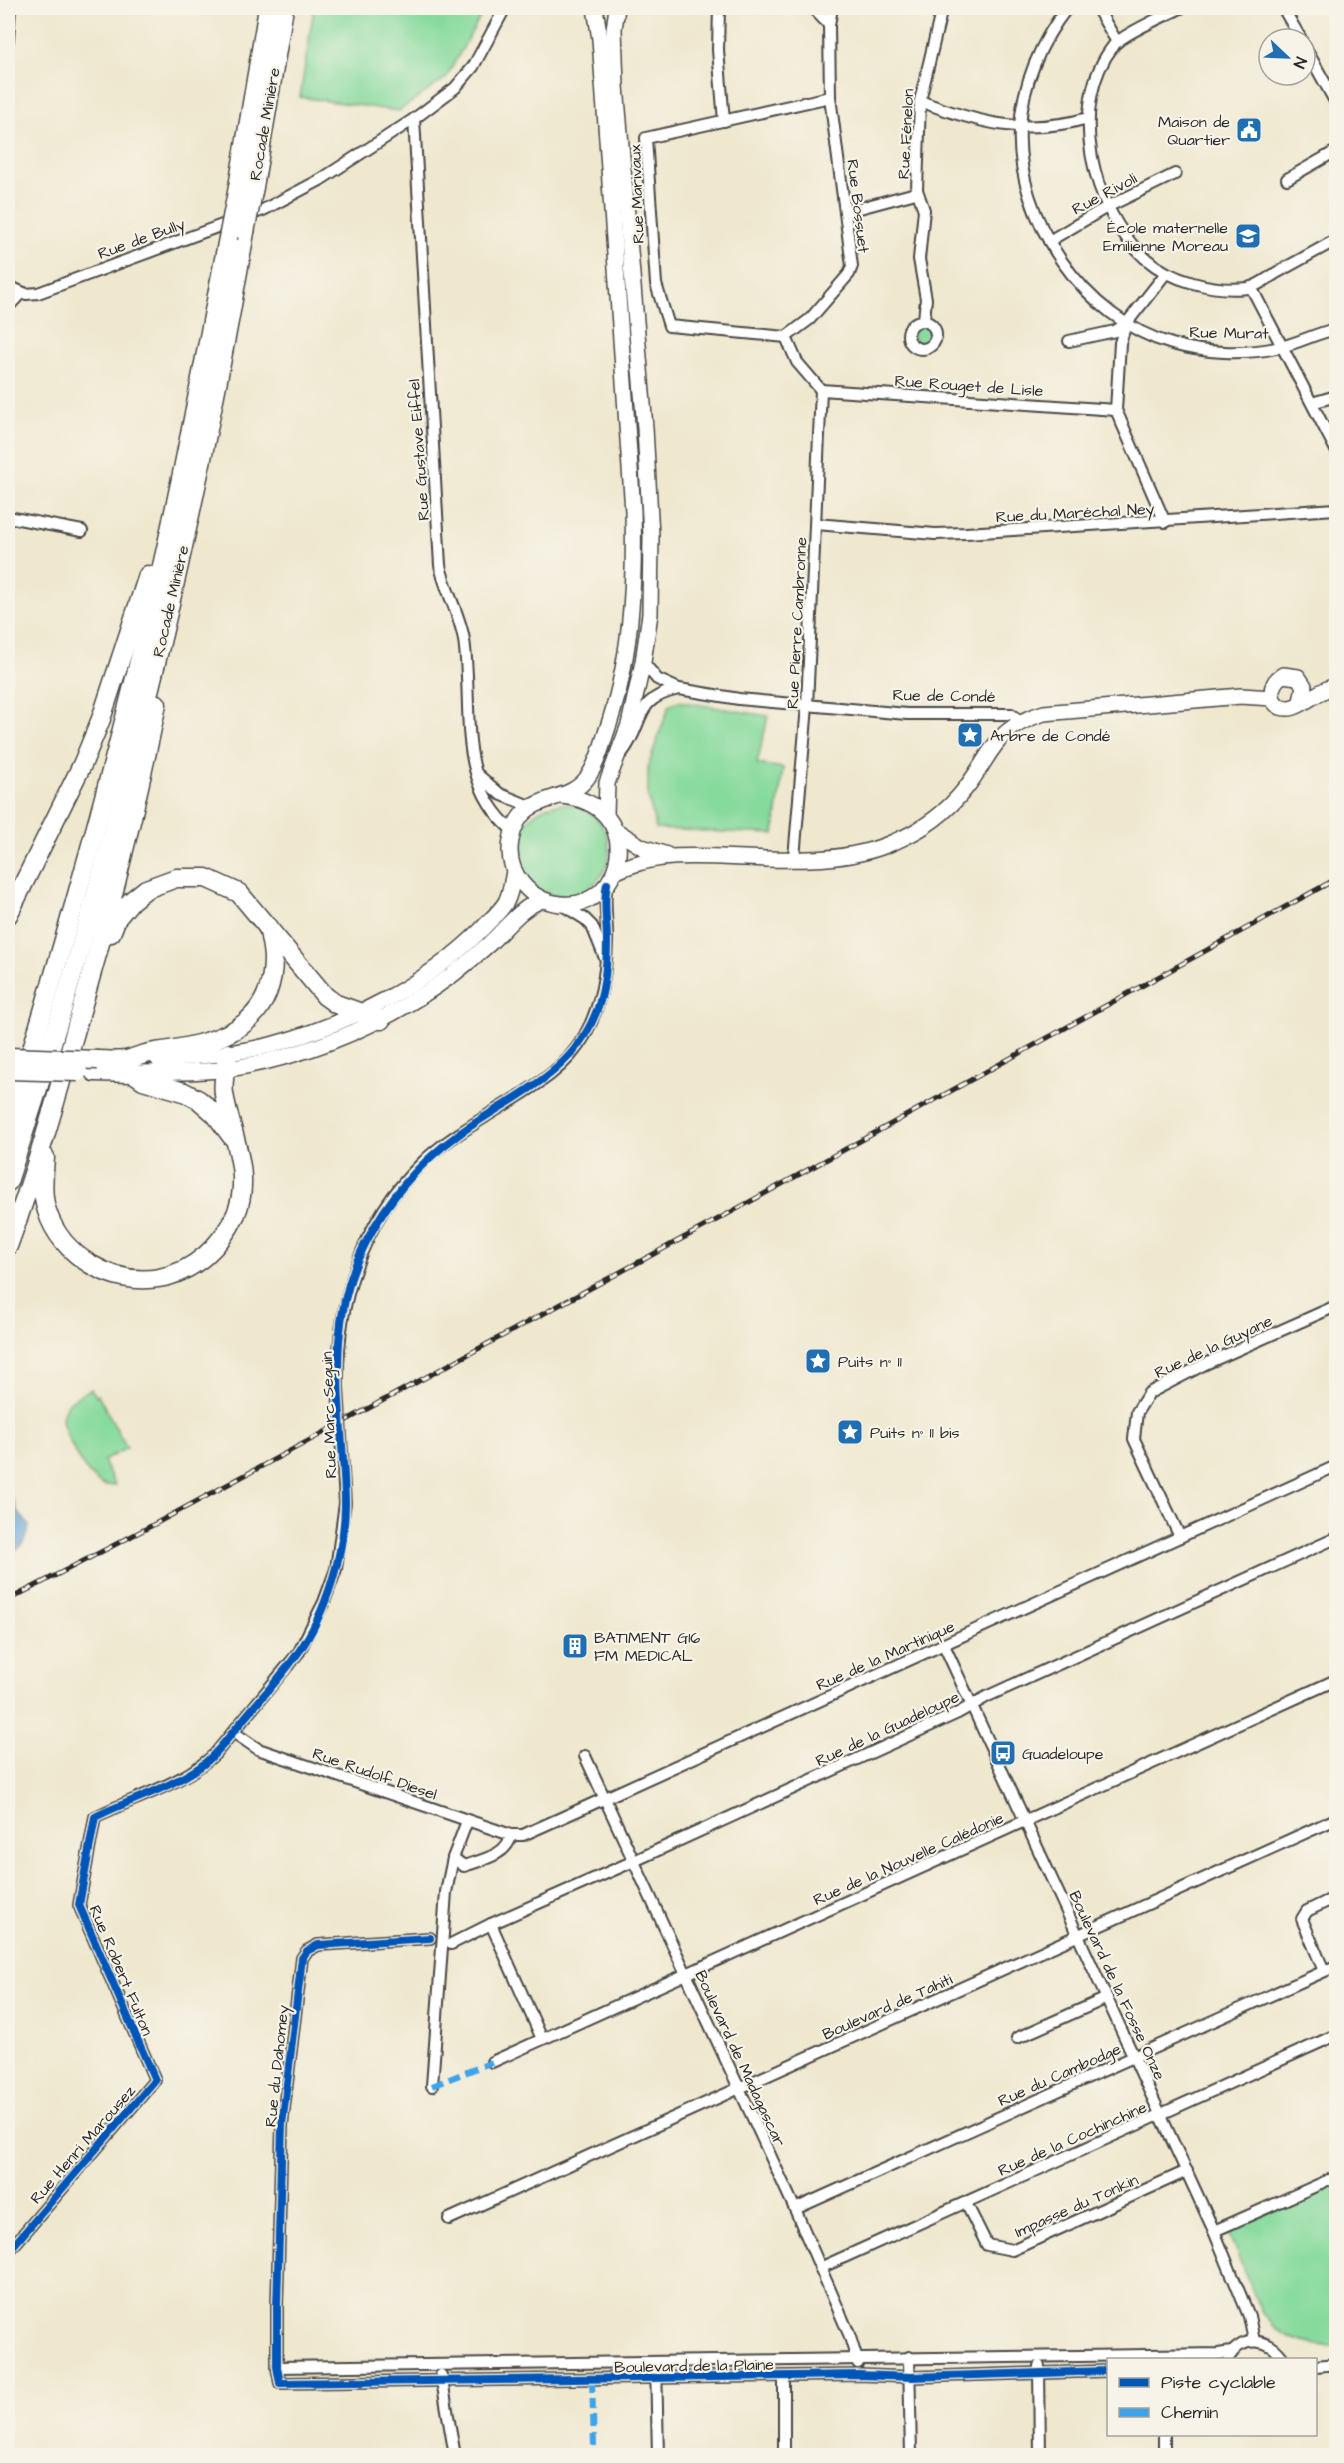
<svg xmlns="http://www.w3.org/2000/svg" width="1344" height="2463" font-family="'Architects Daughter',sans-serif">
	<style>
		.green { fill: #86da9c; stroke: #588264; stroke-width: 1.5 }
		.water { fill: #5ca1d2; stroke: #44667e; stroke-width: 1.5 }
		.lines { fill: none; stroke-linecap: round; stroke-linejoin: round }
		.street-casing { stroke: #484744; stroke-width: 14 }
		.secondary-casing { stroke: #484744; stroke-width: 18 }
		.highway-casing { stroke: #484744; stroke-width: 21 }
		.street { stroke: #fff; stroke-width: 10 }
		.secondary { stroke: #fff; stroke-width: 15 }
		.highway { stroke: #fff; stroke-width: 18 }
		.rail-casing { stroke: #2b2b2b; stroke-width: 5 }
		.rail { stroke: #f7f3e8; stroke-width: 3; stroke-dasharray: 9; stroke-linecap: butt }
		.street-bridge-casing { stroke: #484744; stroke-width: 14; stroke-linecap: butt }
		.highway-bridge-casing { stroke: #484744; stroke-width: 21; stroke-linecap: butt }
		.street-bridge { stroke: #fff; stroke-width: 10 }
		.highway-bridge { stroke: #fff; stroke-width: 18 }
		.quiet { stroke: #3ea3eb; stroke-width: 6; stroke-dasharray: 12 6; stroke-linecap: butt }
		.cycleway-casing { stroke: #f7f3e8; stroke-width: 11 }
		.cycleway { stroke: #0057b8; stroke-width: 8 }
		.labels { text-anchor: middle; stroke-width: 4.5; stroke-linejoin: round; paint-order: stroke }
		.poi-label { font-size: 16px; fill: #2b2b2b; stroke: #f7f3e8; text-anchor: start }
		.street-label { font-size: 16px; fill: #2b2b2b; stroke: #f7f3e8 }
	</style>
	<rect width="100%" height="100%" fill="#f7f3e8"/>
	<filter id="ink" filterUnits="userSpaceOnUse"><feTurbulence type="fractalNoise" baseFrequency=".0167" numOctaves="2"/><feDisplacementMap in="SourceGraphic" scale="12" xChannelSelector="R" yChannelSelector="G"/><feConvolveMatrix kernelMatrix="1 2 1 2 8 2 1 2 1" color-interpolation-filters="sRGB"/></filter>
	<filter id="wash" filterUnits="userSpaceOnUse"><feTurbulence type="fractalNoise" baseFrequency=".008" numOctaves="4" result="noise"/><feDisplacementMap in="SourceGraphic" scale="24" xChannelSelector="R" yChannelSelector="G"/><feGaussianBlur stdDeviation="1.35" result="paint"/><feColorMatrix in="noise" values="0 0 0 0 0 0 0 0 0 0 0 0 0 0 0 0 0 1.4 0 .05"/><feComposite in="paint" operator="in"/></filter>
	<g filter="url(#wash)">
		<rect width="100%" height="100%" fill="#efe8cf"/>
		<!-- green -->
		<g class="green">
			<path d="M314,8h171l-39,70 -47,33 -99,-14z"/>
			<circle cx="923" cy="335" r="10"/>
			<path d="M678,701l90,15 -11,48 26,4 -9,66 -118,-5 -8,-33v-29l21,-61z"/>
			<circle cx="563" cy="850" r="46"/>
			<path d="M91,1389l5,7 2,-1 29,53 -24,13 12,24c-24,9 -47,-45 -53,-64 0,-18 15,-25 29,-32z"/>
			<path d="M1336,2182v164c-31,0 -55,-7 -74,-33l-33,-78 3,-6z"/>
		</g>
		<!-- water -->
		<path class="water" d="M8,1489l10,23 11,13c-1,16 -7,23 -21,30z"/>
	</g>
	<g filter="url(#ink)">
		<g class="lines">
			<!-- street casing -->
			<g class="street-casing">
				<g id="street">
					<path d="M719,8l-1,42 6,71"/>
					<path d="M813,8l16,17"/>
					<path d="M1067,8c-26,33 -45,77 -47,120 -5,90 65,192 152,216 31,9 72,11 104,4 21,-4 40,-15 60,-19"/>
					<path d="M1097,8l20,34"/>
					<path d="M1181,8c-15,7 -58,26 -67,37 -48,60 -22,165 31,213 26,23 69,34 103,30 10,-2 20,-10 28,-15 20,-11 40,-22 60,-33"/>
					<path d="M1283,8l18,31"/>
					<path d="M8,40l2,-32"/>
					<path d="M1305,47l31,56"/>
					<path d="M830,97l-184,41 10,146 13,42 117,11 24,-18 39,-45 3,-8 -22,-169 -1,-72 3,-17"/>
					<path d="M920,101c58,22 106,35 168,17"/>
					<path d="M414,119l26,446c5,26 20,49 24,75 10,68 -10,141 49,191"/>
					<path d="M1287,179l49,-28"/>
					<path d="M917,190l7,20 -5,49 7,40 -2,21"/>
					<path d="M845,212l67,-18 5,-4 3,-89 22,-93"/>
					<path d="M1049,241l58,-34 68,-33"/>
					<path d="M8,286l18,8 12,-1 225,-83 57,-30 94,-61 41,-31 18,-21 32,-59"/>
					<path d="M1251,287l85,163"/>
					<path d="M8,307l13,-14"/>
					<circle cx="922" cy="335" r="14"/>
					<path d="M786,337l11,25 24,28"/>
					<path d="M1069,341l46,-10 11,-7"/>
					<path d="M821,390l295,20"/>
					<path d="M1312,403l24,-7"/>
					<path d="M8,517l74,14"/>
					<path d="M1165,522l-49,-112 4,-67 6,-19 40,-51"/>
					<path d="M816,524l119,10 31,-1 370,-24"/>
					<path d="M643,662l14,17 22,10 60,10 168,15h104l10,7"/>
					<path d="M622,753c24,-31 10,-54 57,-64"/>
					<path d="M477,774l23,20 32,13"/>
					<path d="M794,858l13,-152 14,-316"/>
					<path d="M561,904l24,15 7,7 13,32"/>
					<path d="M338,1387c-2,-83 23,-165 84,-224 19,-19 43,-33 66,-48 36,-23 76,-42 97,-80 16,-29 21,-60 22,-92 1,-21 -4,-39 0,-59"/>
					<path d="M1180,1537l-46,-98 3,-27 12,-19 54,-28 133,-59"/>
					<path d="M944,1645l270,586 35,85 5,25"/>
					<path d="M233,1732l25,17 253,86"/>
					<path d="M585,1756l210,453 54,125 9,29"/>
					<path d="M453,1858l11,8c17,-6 44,-11 47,-31h12l67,-30 746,-339"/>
					<path d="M491,1924l51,115"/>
					<path d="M430,1938l-112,7 -11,6 -5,7 -20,167 -5,182v60l3,16 579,-8 52,2 197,-6"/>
					<path d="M451,1944l40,-20 143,-63 324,-148 30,-17 348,-158"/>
					<path d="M1324,1971l-22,-52 5,-8 29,-14"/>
					<path d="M1017,2038l90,-40"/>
					<path d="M492,2062l844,-382"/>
					<path d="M432,2086l14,-194 7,-34 14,-37"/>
					<path d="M966,2203l21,42 25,5 175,-79"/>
					<path d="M795,2209l541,-243"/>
					<path d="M449,2219l887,-400"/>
					<path d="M1214,2231l122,-54"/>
					<path d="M8,2252l147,-172 -76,-175 16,-88c40,-20 87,-32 120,-63l84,-102 25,-50 12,-33 9,-66 -3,-50"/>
					<path d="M820,2268l516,-233"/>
					<path d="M909,2357l2,99"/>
					<path d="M1229,2357c14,-23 42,-19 55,3"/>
					<path d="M656,2362l2,94"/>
					<path d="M1039,2366l1,90"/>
					<path d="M1316,2366l20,-2"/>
					<path d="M277,2367l941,-13 14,-2"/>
					<path d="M441,2375l14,81"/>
					<path d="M784,2377v79"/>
					<path d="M1164,2434v22"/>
				</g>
			</g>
			<!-- secondary casing -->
			<g class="secondary-casing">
				<g id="secondary">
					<path d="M1301,702l3,-16 -6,-9 -15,-2c-16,8 -15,34 5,33 13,0 31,-19 48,-22"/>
					<path d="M561,796c86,7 66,115 0,108 -32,-3 -56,-32 -50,-64 9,-51 55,-33 76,-62 9,-12 14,-28 18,-42 26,-73 30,-148 28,-225l-33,-472 -5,-31"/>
					<path d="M606,814l1,-31 22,-58 14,-63 7,-48 1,-79 -6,-107 -29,-342 -2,-57 3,-21"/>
					<path d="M615,830l27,17 25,8"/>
					<path d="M614,872c39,-18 66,-16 107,-15 58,2 121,9 175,-16 26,-11 51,-29 69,-52 29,-37 28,-60 79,-76l197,-17 31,2"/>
					<path d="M158,1059c38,-2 77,-5 113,-14 77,-21 154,-59 211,-116 8,-9 18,-17 24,-27 5,-10 6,-20 8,-31"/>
					<path d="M133,1073c31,-1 64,0 95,-4 82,-13 157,-45 224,-94 13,-10 26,-21 38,-32 17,-16 30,-35 52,-43"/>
				</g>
			</g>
			<!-- highway casing -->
			<g class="highway-casing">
				<g id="highway">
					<path d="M238,187l30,-179"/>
					<path d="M254,187l30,-179"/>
					<path d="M8,915l74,-150 19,-46 47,-144"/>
					<path d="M111,933l6,-15 14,-17 15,-12 30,-11h30l33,15 86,103 11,8 45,16"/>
					<path d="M98,1060c9,0 23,2 32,-1 9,-3 16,-6 26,-7 57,-8 117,-22 117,-93 0,-10 -3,-22 -5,-32"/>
					<path d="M94,1072l39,1 10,7 41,12 15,8 16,14 17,23"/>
					<path d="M8,1129c47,-156 93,-312 132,-471 35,-138 61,-279 88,-420"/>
					<path d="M45,1157c-1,18 -4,37 2,54 14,45 65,75 112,67 35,-6 62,-32 77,-64 17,-40 -6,-82 -12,-120 -2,-13 2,-28 4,-41"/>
					<path d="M8,1182c102,-310 182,-629 237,-950"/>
					<path d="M8,1246c27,-72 48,-146 69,-221 31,-106 58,-213 80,-321"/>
				</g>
			</g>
			<!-- street -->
			<use href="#street" class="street"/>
			<!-- secondary -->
			<use href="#secondary" class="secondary"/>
			<!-- highway -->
			<use href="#highway" class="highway"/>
			<!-- rail casing -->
			<g class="rail-casing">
				<path id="rail" d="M8,1600l145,-75 569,-308 614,-338"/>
			</g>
			<!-- rail -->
			<use href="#rail" class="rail"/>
			<!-- street-bridge casing -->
			<g class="street-bridge-casing">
				<path id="street-bridge" d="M338,1387l4,66"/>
			</g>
			<!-- highway-bridge casing -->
			<g class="highway-bridge-casing">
				<g id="highway-bridge">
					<path d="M245,232l9,-45"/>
					<path d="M228,238l10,-51"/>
					<path d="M8,1057l90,3"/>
					<path d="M8,1070l70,2"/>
				</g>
			</g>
			<!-- street-bridge -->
			<use href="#street-bridge" class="street-bridge"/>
			<!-- highway-bridge -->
			<use href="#highway-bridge" class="highway-bridge"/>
			<!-- quiet -->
			<g class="quiet">
				<path d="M432,2086l60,-24"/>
				<path d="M592,2380l2,66"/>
			</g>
			<!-- cycleway casing -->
			<g class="cycleway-casing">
				<g id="cycleway">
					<path d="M430,1938l-112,7 -11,6 -5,7 -20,167 -5,182v60l3,16 579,-8 52,2 197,-6"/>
					<path d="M8,2252l147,-172 -76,-175 16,-88c34,-17 73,-28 105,-50 17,-12 29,-31 43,-47 18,-22 38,-43 55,-67 28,-39 48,-104 47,-153 -2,-89 -23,-172 20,-256 23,-45 52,-80 93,-109 51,-38 111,-57 137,-120 10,-22 12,-50 12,-74 0,-20 -4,-38 0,-57"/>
				</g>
			</g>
			<!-- cycleway -->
			<use href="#cycleway" class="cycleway"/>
		</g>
	</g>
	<!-- icons -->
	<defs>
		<g id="civic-square" transform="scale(1.35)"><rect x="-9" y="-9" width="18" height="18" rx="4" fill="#1f6fb2" stroke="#f7f3e8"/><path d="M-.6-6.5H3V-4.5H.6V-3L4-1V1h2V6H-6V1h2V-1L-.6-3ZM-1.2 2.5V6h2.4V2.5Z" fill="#fff"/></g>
		<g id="school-square" transform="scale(1.35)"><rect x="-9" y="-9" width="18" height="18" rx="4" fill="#1f6fb2" stroke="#f7f3e8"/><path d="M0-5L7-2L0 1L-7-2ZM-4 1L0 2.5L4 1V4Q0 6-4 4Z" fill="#fff"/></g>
		<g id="sight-square" transform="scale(1.35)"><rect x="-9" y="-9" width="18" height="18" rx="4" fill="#1f6fb2" stroke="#f7f3e8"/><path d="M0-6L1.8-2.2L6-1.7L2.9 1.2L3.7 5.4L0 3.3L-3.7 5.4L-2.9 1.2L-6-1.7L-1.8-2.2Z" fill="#fff"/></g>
		<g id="building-square" transform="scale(1.35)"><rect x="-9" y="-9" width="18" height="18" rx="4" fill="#1f6fb2" stroke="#f7f3e8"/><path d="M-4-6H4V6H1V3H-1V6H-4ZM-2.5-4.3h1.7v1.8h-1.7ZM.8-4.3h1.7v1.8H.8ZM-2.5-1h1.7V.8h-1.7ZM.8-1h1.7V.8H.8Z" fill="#fff"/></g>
		<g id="bus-square" transform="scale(1.35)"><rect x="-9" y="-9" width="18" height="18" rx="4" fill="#1f6fb2" stroke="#f7f3e8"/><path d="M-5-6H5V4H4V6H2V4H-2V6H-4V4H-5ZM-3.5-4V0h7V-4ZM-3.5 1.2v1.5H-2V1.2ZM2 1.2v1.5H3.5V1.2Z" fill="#fff"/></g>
	</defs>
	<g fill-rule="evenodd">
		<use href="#civic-square" x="1249" y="130"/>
		<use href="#school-square" x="1248" y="236"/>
		<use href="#sight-square" x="970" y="735"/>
		<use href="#sight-square" x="818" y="1361"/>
		<use href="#sight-square" x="850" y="1432"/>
		<use href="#building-square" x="575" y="1646"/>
		<use href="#bus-square" x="1003" y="1753"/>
	</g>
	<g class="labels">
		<!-- poi labels -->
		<g class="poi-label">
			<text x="1230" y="127" text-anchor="end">Maison de<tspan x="1230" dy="18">Quartier</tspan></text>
			<text x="1228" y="233" text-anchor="end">École maternelle<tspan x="1228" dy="18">Emilienne Moreau</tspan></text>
			<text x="990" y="741">Arbre de Condé</text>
			<text x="838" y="1367">Puits n° 11</text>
			<text x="870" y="1438">Puits n° 11 bis</text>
			<text x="594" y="1643">BATIMENT G16<tspan x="594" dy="18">FM MEDICAL</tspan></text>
			<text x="1022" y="1759">Guadeloupe</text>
		</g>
		<!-- street labels -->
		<g class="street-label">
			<text transform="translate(264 124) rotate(-80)" y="6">Rocade Minière</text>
			<text transform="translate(905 134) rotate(-87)" y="6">Rue Fénelon</text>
			<text transform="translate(1104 193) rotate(-28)" y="6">Rue Rivoli</text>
			<text transform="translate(636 194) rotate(-92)" y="6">Rue Marivaux</text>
			<text transform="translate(859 206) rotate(83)" y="6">Rue Bossuet</text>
			<text transform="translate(141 238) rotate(-20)" y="6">Rue de Bully</text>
			<text transform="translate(1229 332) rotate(1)" y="6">Rue Murat</text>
			<text transform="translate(969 385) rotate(4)" y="6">Rue Rouget de Lisle</text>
			<text transform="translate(418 450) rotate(-94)" y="6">Rue Gustave Eiffel</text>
			<text transform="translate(1075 512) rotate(-3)" y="6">Rue du Maréchal Ney</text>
			<text transform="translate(170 601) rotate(-77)" y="6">Rocade Minière</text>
			<text transform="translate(796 623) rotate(-87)" y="6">Rue Pierre Cambronne</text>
			<text transform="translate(944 695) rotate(1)" y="6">Rue de Condé</text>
			<text transform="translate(1213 1346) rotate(-25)" y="6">Rue de la Guyane</text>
			<text transform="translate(328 1415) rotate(-92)" y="6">Rue Marc Seguin</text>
			<text transform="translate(885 1655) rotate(-24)" y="6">Rue de la Martinique</text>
			<text transform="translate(887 1728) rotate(-25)" y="6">Rue de la Guadeloupe</text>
			<text transform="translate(375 1773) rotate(19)" y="6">Rue Rudolf Diesel</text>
			<text transform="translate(908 1858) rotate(-24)" y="6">Rue de la Nouvelle Calédonie</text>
			<text transform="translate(122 1970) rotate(67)" y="6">Rue Robert Fulton</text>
			<text transform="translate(1118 1985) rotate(65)" y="6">Boulevard de la Fosse Onze</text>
			<text transform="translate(887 2006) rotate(-24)" y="6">Boulevard de Tahiti</text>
			<text transform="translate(741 2058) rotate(65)" y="6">Boulevard de Madagascar</text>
			<text transform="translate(276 2066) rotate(-84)" y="6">Rue du Dahomey</text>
			<text transform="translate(1059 2074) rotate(-24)" y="6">Rue du Cambodge</text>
			<text transform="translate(1072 2138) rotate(-24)" y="6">Rue de la Cochinchine</text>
			<text transform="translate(82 2144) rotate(-49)" y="6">Rue Henri Marousez</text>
			<text transform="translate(1076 2205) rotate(-24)" y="6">Impasse du Tonkin</text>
			<text transform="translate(694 2365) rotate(-1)" y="6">Boulevard de la Plaine</text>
		</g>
	</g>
	<!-- margin -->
	<rect width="1344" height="2463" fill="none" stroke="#f7f3e8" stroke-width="30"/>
	<!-- legend -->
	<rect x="1107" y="2358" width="210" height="78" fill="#f7f3e8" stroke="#a5a39c" stroke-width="1.5"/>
	<rect x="1119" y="2378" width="30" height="9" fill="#0057b8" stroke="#a5a39c" stroke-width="1.5"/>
	<text x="1161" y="2388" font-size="18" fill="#2b2b2b">Piste cyclable</text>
	<rect x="1119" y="2408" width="30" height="9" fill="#3ea3eb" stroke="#a5a39c" stroke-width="1.5"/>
	<text x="1161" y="2418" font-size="18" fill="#2b2b2b">Chemin</text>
	<!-- north arrow -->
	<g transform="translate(1287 57) rotate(113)"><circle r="28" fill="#f7f3e8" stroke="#a5a39c" stroke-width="1.5"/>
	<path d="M0-4.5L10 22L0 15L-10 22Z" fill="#1f6fb2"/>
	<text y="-9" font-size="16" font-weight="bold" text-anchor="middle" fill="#2b2b2b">N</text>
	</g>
</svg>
